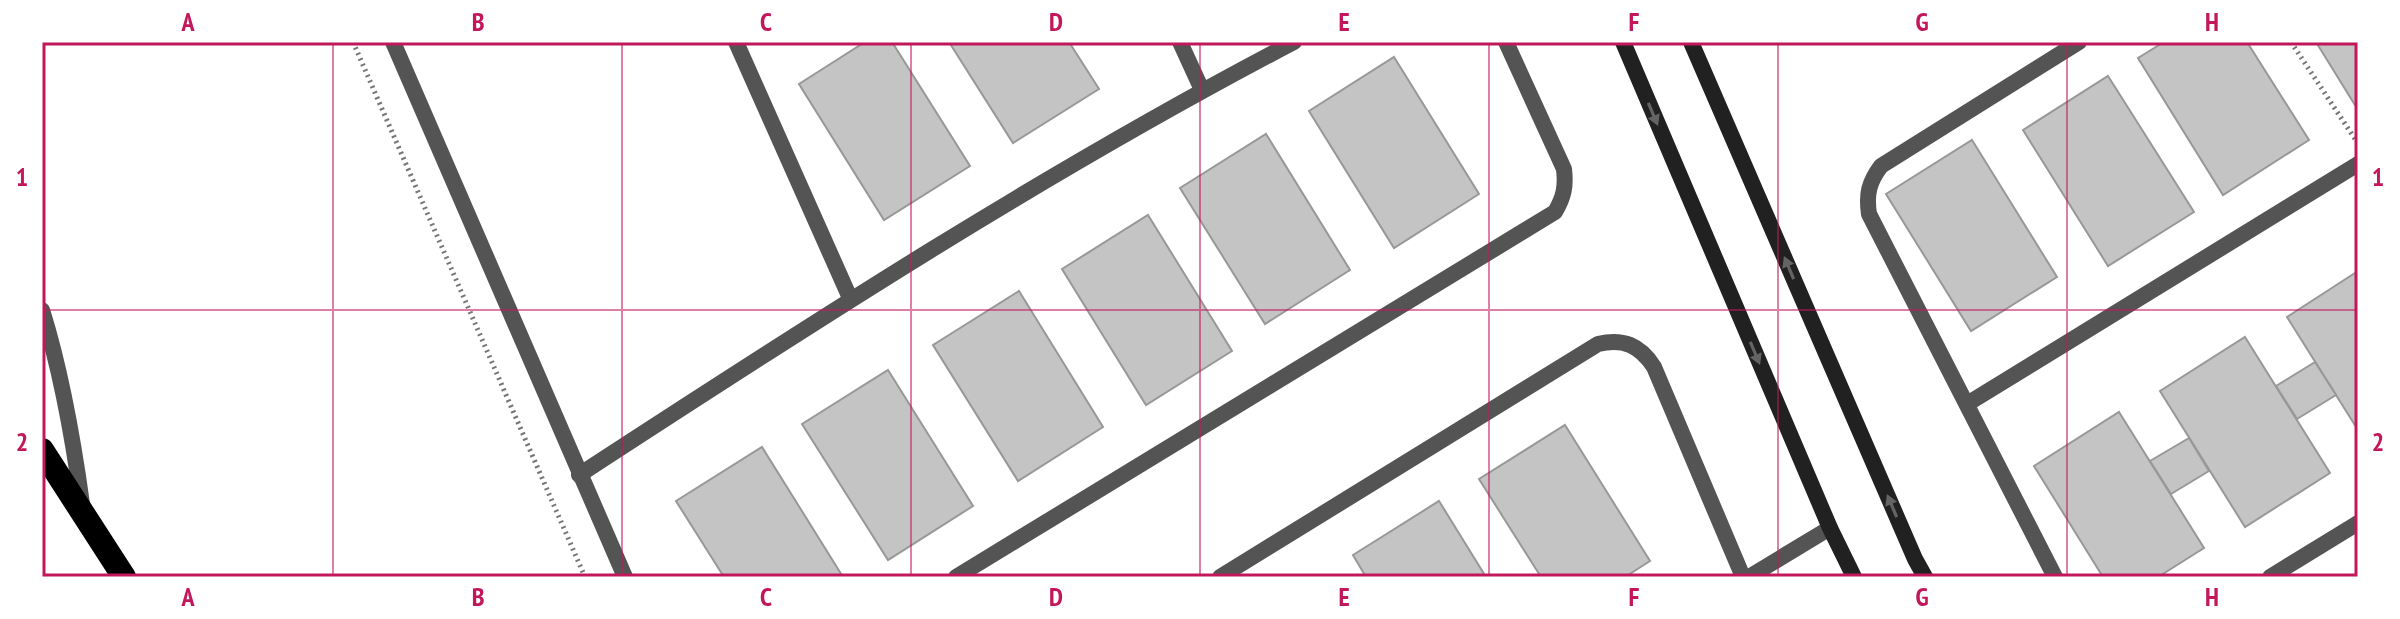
<svg xmlns="http://www.w3.org/2000/svg" width="2400" height="619" font-family="'PT Sans Narrow',sans-serif">
	<style>
		.building { fill: #c4c4c4; stroke: #989898; stroke-width: 2 }
		.lines { fill: none; stroke-linecap: round; stroke-linejoin: round }
		.path { stroke: #767676; stroke-width: 5; stroke-dasharray: 2 4; stroke-linecap: butt }
		.street { stroke: #545454; stroke-width: 16 }
		.secondary { stroke: #212121; stroke-width: 16 }
		.highway { stroke: #000; stroke-width: 24 }
		.oneway { fill: #646464 }
		.grid { fill: none; stroke: #c2185b; stroke-width: 2; stroke-opacity: 0.55 }
		.neatline { fill: none; stroke: #c2185b; stroke-width: 3 }
		.grid-label { font-size: 26px; text-anchor: middle; font-weight: bold; fill: #c2185b }
	</style>
	<rect width="100%" height="100%" fill="#fff"/>
	<!-- building -->
	<g class="building">
		<path d="M865,42h27l78,124 -86,54 -85,-136z"/>
		<path d="M949,42h120l30,47 -86,54z"/>
		<path d="M2164,42h83l62,98 -86,55 -85,-137z"/>
		<path d="M2316,42h42v68z"/>
		<path d="M1394,57l85,137 -85,54 -85,-137z"/>
		<path d="M2108,76l86,136 -86,54 -85,-136z"/>
		<path d="M1266,134l84,136 -85,54 -85,-136z"/>
		<path d="M1972,140l85,137 -86,54 -85,-137z"/>
		<path d="M1148,215l84,136 -86,54 -84,-136z"/>
		<path d="M2358,271v159l-71,-113z"/>
		<path d="M1019,291l84,136 -85,54 -85,-136z"/>
		<path d="M2245,337l85,136 -85,54 -85,-136z"/>
		<path d="M2315,362l21,33 -39,24 -21,-33z"/>
		<path d="M888,370l85,136 -85,54 -86,-136z"/>
		<path d="M2119,412l85,136 -46,29h-55l-69,-111z"/>
		<path d="M1565,425l85,136 -25,16h-84l-62,-98z"/>
		<path d="M2189,438l20,33 -38,23 -21,-33z"/>
		<path d="M762,447l81,130h-119l-48,-76z"/>
		<path d="M1439,501l47,76h-120l-13,-22z"/>
	</g>
	<g class="lines">
		<!-- path -->
		<g class="path">
			<path d="M353,42l232,535"/>
			<path d="M2291,42l66,100"/>
		</g>
		<!-- street -->
		<g class="street">
			<path d="M393,42l232,535"/>
			<path d="M736,42l114,256"/>
			<path d="M1180,42l22,48"/>
			<path d="M42,310c20,64 31,128 40,194"/>
			<path d="M1967,404l391,-240"/>
			<path d="M579,475c233,-152 468,-304 715,-433"/>
			<path d="M956,577l599,-365c9,-15 11,-26 9,-43l-58,-127"/>
			<path d="M1220,577l378,-233c25,-6 42,1 56,23l89,210"/>
			<path d="M1749,577l81,-49"/>
			<path d="M2055,577l-186,-363c-3,-20 0,-32 12,-48l198,-124"/>
			<path d="M2270,577l88,-54"/>
		</g>
		<!-- secondary -->
		<g class="secondary">
			<path d="M1623,42l207,486 24,49"/>
			<path d="M1691,42l224,517 10,18"/>
		</g>
		<!-- highway -->
		<path class="highway" d="M42,450l82,127"/>
	</g>
	<!-- one-way arrows -->
	<defs><path id="oneway-solid" d="M-6-.8H1V-3.2L6.5 0L1 3.2V.8H-6Z" transform="scale(2)"/></defs>
	<g class="oneway">
		<use href="#oneway-solid" transform="translate(1653 114) rotate(67)"/>
		<use href="#oneway-solid" transform="translate(1789 268) rotate(-113)"/>
		<use href="#oneway-solid" transform="translate(1755 353) rotate(67)"/>
		<use href="#oneway-solid" transform="translate(1892 506) rotate(-113)"/>
	</g>
	<!-- grid -->
	<path class="grid" d="M333,42v535M622,42v535M911,42v535M1200,42v535M1489,42v535M1778,42v535M2067,42v535M42,310h2316"/>
	<!-- border -->
	<rect width="2400" height="619" fill="none" stroke="#ffffff" stroke-width="88"/>
	<rect x="44" y="44" width="2312" height="531" class="neatline"/>
	<g class="grid-label">
		<text x="188" y="31">A</text>
		<text x="478" y="31">B</text>
		<text x="766" y="31">C</text>
		<text x="1056" y="31">D</text>
		<text x="1344" y="31">E</text>
		<text x="1634" y="31">F</text>
		<text x="1922" y="31">G</text>
		<text x="2212" y="31">H</text>
		<text x="22" y="186">1</text>
		<text x="2378" y="186">1</text>
		<text x="22" y="451">2</text>
		<text x="2378" y="451">2</text>
		<text x="188" y="606">A</text>
		<text x="478" y="606">B</text>
		<text x="766" y="606">C</text>
		<text x="1056" y="606">D</text>
		<text x="1344" y="606">E</text>
		<text x="1634" y="606">F</text>
		<text x="1922" y="606">G</text>
		<text x="2212" y="606">H</text>
	</g>
</svg>
